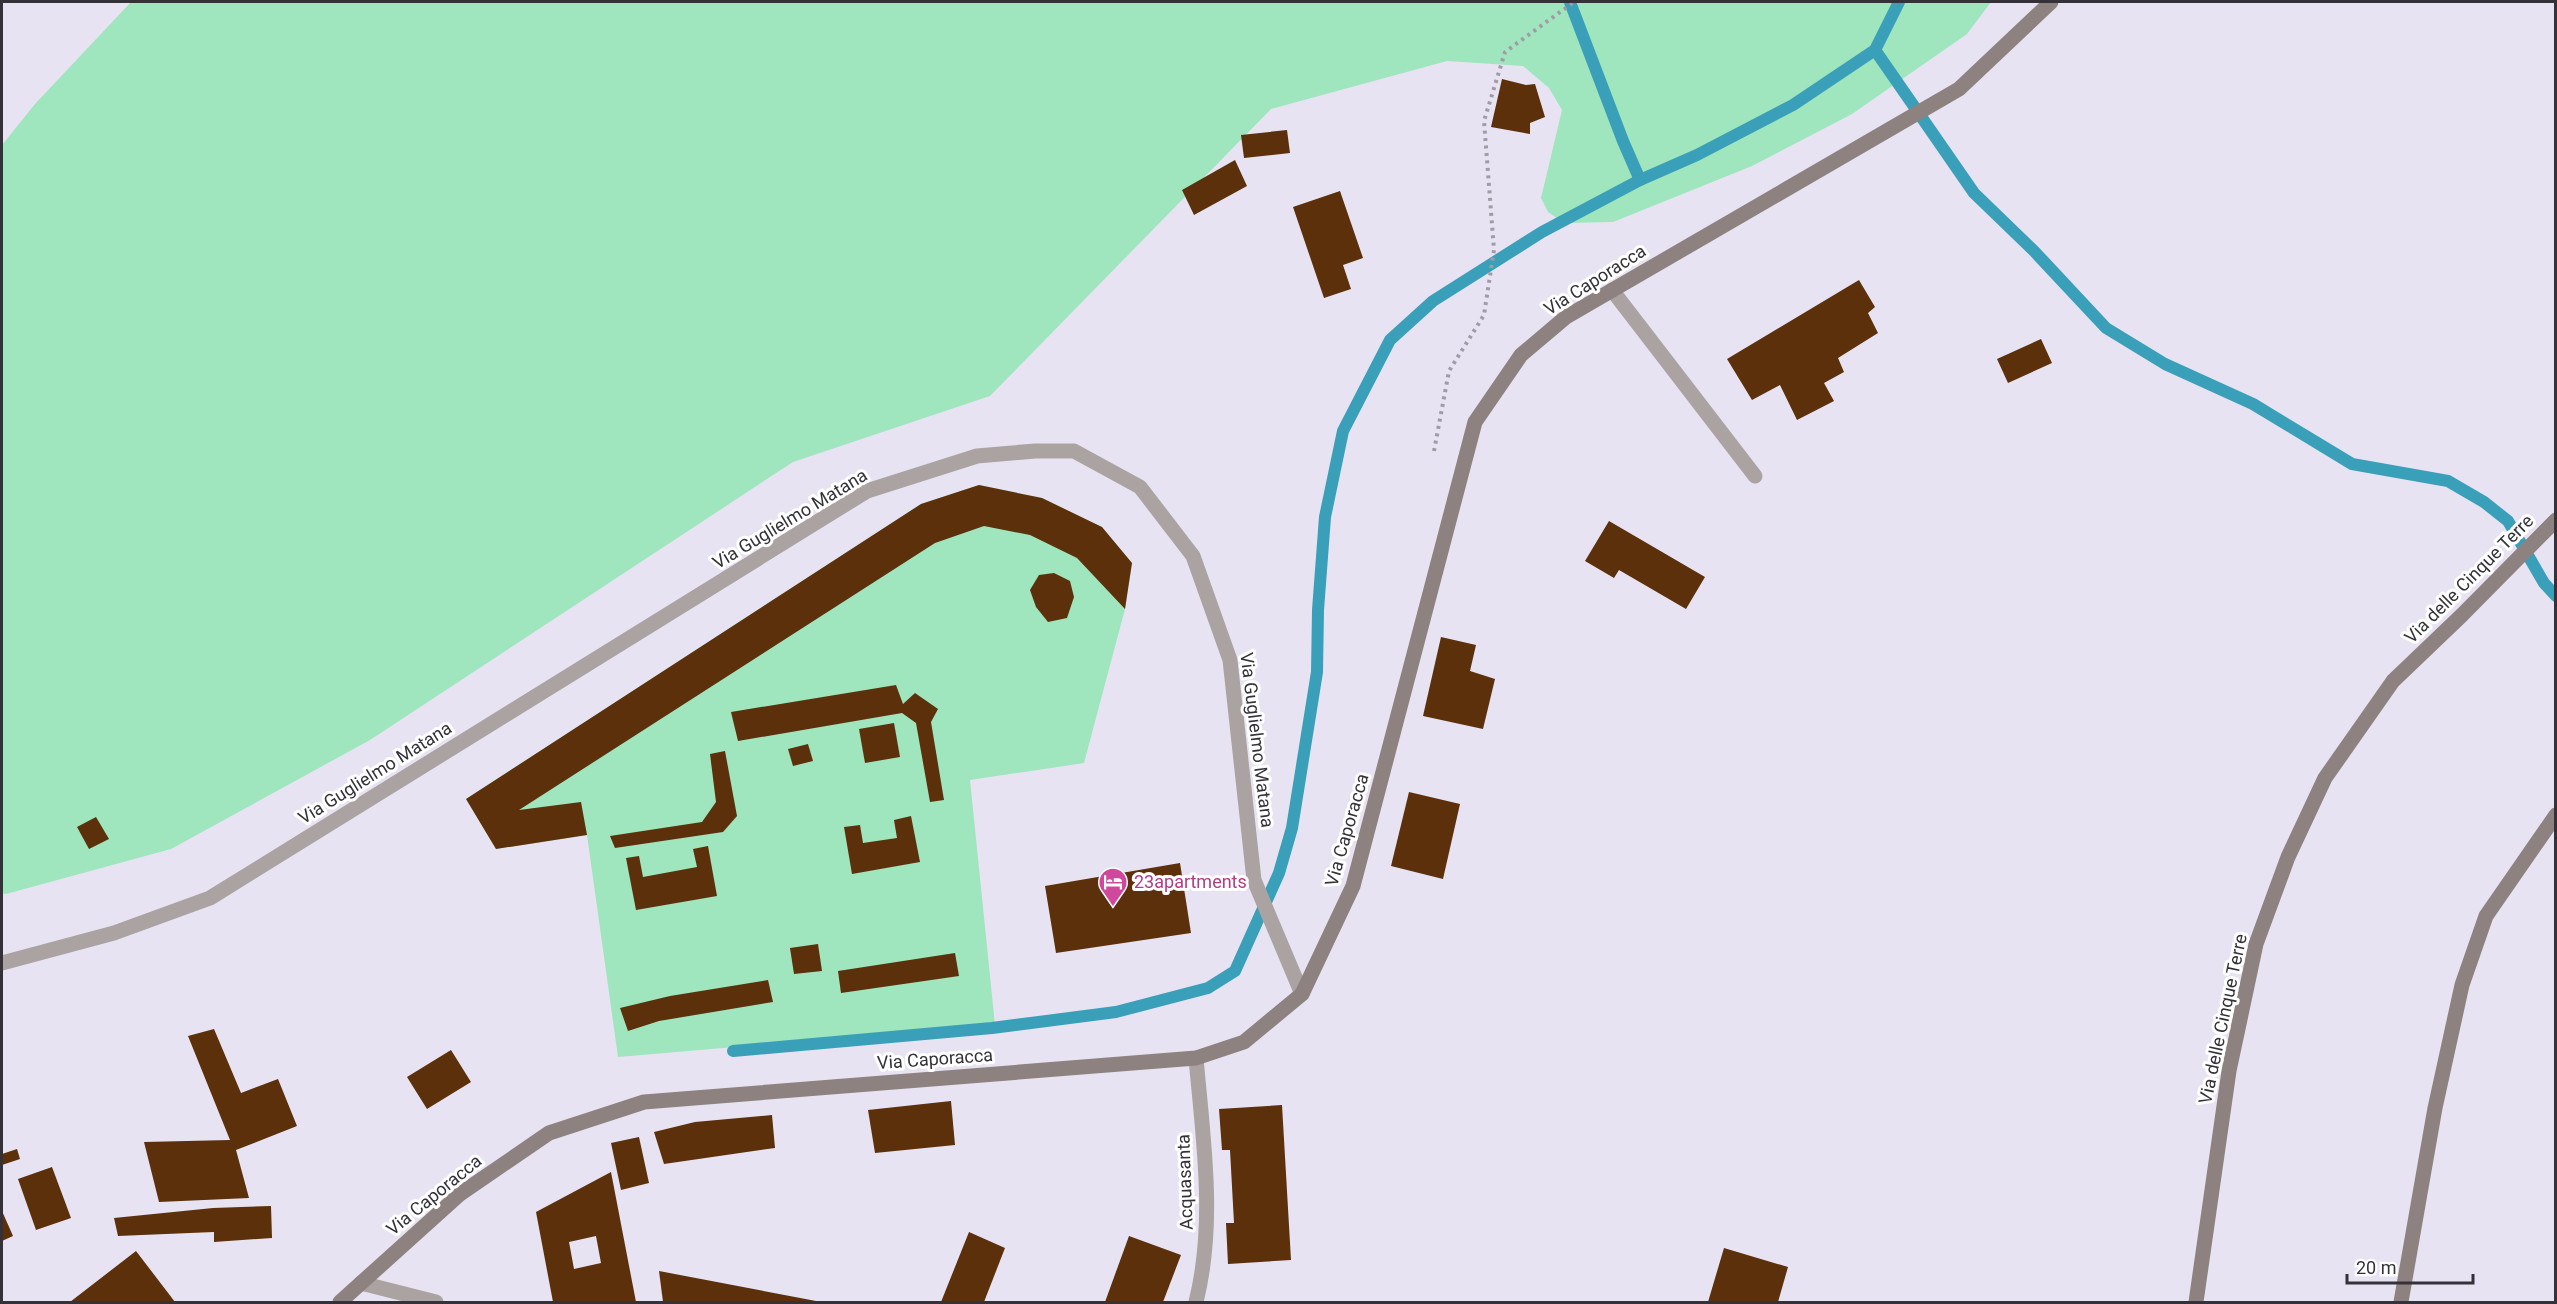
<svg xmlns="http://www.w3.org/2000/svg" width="2557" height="1304" font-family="Roboto,sans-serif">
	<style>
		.green { fill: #9fe5bd }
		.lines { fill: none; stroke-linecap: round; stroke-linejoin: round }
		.stream { stroke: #3a9fb8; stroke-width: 12 }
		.building { fill: #5b300b; fill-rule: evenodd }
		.path { stroke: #9f9ca7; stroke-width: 4; stroke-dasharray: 3 4.5; stroke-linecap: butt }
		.street { stroke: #aaa3a1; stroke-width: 15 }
		.secondary { stroke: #8d827f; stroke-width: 15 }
		.labels { text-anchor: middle; stroke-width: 6; stroke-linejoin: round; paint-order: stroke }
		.street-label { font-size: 18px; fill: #343238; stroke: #fff }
		.hotel-label { font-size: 18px; fill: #b23c85; stroke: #fff; text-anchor: start }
	</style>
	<rect width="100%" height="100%" fill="#e8e3f2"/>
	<!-- green -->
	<g class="green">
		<path d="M131,2h1860l-24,32 -115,80 -100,52 -139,56 -49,1 -16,-11 -7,-14 21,-88 -13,-22 -26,-22 -76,-5 -176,48 -281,287 -197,66 -423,278 -199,109 -165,45 -4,-1v-748l33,-41z"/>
		<path d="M979,485l63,13 51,25 9,4 30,36 -7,46 -41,154 -114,17 25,245 -377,32 -31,-222 -91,14 -30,-50 455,-295z"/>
	</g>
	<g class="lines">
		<!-- stream -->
		<g class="stream">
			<path d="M1570,2l53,139 17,39"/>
			<path d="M1875,50l99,143 60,58 72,77 59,36 88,40 99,60 96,17 36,21 24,19 36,62 12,13"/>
			<path d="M733,1051l259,-23 124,-16 92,-24 27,-17 44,-98 13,-45 25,-156 1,-62 7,-93 18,-86 47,-91 43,-39 109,-69 98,-52 57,-25 96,-50 82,-55 24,-48"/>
		</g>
	</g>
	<!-- building -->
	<g class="building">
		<path d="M1502,79l24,6 9,-1 10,33 -15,6v11l-39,-7z"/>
		<path d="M1287,130l3,23 -46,5 -3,-23z"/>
		<path d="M1235,160l12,26 -53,29 -12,-25z"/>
		<path d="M1340,191l23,67 -20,7 8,24 -27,9 -31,-91z"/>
		<path d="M1859,280l16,27 -7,6 10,20 -40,25 6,14 -20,11 10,18 -37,19 -17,-35 -28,15 -25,-41z"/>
		<path d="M2041,339l11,24 -44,20 -11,-24z"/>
		<path d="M979,485l63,13 60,29 30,36 -7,46 -48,-51 -47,-23 -46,-9 -49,17 -416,267 62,-8 6,33 -91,14 -30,-50 455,-295z"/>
		<path d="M1609,521l96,56 -19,32 -67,-39 -5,8 -29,-17z"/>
		<path d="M1054,573l16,8 4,16 -7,21 -19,4 -12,-15 -6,-17 9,-15z"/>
		<path d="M1441,637l35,8 -6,26 25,8 -12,50 -60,-13z"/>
		<path d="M896,685l7,19 12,-11 23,16 -7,13 13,78 -14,2 -14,-79 -14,-10 -164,28 -7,-29z"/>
		<path d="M894,723l6,34 -35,6 -6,-34z"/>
		<path d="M808,744l5,17 -20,5 -5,-17z"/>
		<path d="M725,751l12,65 -14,16 -108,16 -5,-12 92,-14 14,-20 -6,-48z"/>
		<path d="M1409,792l51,12 -17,75 -52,-13z"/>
		<path d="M911,816l9,46 -68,12 -8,-47 16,-2 3,18 34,-5 -3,-18z"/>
		<path d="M96,817l13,22 -20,10 -12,-22z"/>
		<path d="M708,846l9,50 -81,14 -10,-52 13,-2 4,21 54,-10 -4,-18z"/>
		<path d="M1180,863l11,70 -135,20 -11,-67z"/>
		<path d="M818,944l4,27 -28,3 -4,-26z"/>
		<path d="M955,953l4,23 -118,17 -3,-22z"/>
		<path d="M768,980l5,22 -114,19 -31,10 -8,-23 50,-12z"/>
		<path d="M214,1029l27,64 37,-14 19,47 -61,24 13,48 -90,4 -15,-60 86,-2 -42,-104z"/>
		<path d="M451,1050l20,32 -44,27 -20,-32z"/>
		<path d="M951,1101l4,44 -80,8 -7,-43z"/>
		<path d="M1282,1105l9,155 -63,4 -2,-41h8l-4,-73h-8l-3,-41z"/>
		<path d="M772,1115l3,33 -111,16 -10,-32 41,-10z"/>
		<path d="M639,1137l10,46 -28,7 -10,-47z"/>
		<path d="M17,1149l3,10 -18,6v-11z"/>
		<path d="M52,1167l19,51 -35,12 -18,-51z"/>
		<path d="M611,1172l25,130h-83l-17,-90zM596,1236l5,27 -27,6 -5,-27z"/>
		<path d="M271,1206l1,32 -58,4v-10l-96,4 -4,-18 99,-10z"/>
		<path d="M2,1211l11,25 -11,5z"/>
		<path d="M969,1232l36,16 -21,54h-43z"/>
		<path d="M1129,1236l52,19 -18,47h-58z"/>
		<path d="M1724,1248l64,19 -10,35h-70z"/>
		<path d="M136,1251l39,51h-105z"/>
		<path d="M659,1271l157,30v1h-153z"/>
	</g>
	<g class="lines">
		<!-- path -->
		<path class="path" d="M1434,451l15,-80 35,-56 10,-65 -10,-129 21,-69 69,-50"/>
		<!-- street -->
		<g class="street">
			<path d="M1612,290l143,186"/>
			<path d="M2,963l112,-30 96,-35 657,-407 110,-35 58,-5h39l66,36 53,69 37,104 24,220 48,114"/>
			<path d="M1196,1058c7,81 20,164 0,244"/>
			<path d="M361,1283l75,19"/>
		</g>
		<!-- secondary -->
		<g class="secondary">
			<path d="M340,1302l120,-108 89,-61 95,-31 552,-44 48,-16 58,-48 51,-108 122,-464 46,-67 45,-38 393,-228 92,-87"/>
			<path d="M2196,1302l33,-231 27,-127 32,-87 37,-79 68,-97 69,-66 94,-95"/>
			<path d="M2401,1302l34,-194 27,-123 24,-69 70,-101"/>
		</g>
	</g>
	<!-- icons -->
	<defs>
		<g id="hotel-pin" transform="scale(1.5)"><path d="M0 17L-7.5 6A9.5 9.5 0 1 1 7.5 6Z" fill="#d1479c" stroke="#fff"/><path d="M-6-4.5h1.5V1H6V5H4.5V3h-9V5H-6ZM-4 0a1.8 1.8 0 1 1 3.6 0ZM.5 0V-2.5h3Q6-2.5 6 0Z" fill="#fff"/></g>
	</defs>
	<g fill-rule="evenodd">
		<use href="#hotel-pin" x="1113" y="882"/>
	</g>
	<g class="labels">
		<!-- street labels -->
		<g class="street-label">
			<text transform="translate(1595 280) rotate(-32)" y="6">Via Caporacca</text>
			<text transform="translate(790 519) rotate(-31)" y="6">Via Guglielmo Matana</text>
			<text transform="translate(2469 579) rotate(-45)" y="6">Via delle Cinque Terre</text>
			<text transform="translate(1257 740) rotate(83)" y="6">Via Guglielmo Matana</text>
			<text transform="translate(375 773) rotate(-32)" y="6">Via Guglielmo Matana</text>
			<text transform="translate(1347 830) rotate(-74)" y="6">Via Caporacca</text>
			<text transform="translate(2223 1019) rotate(-78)" y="6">Via delle Cinque Terre</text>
			<text transform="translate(935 1059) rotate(-4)" y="6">Via Caporacca</text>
			<text transform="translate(1185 1182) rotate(-92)" y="6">Acquasanta</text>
			<text transform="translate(434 1195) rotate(-39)" y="6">Via Caporacca</text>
		</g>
		<!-- hotel labels -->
		<g class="hotel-label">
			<text x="1134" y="888">23apartments</text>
		</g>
	</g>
	<!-- border -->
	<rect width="2557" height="1304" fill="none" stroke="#343238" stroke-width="6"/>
	<!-- scale -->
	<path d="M2347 1274v9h126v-9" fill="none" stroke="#343238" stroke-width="3"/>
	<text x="2356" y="1274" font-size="18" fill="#343238" stroke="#ffffff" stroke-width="4.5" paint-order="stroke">20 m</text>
</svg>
